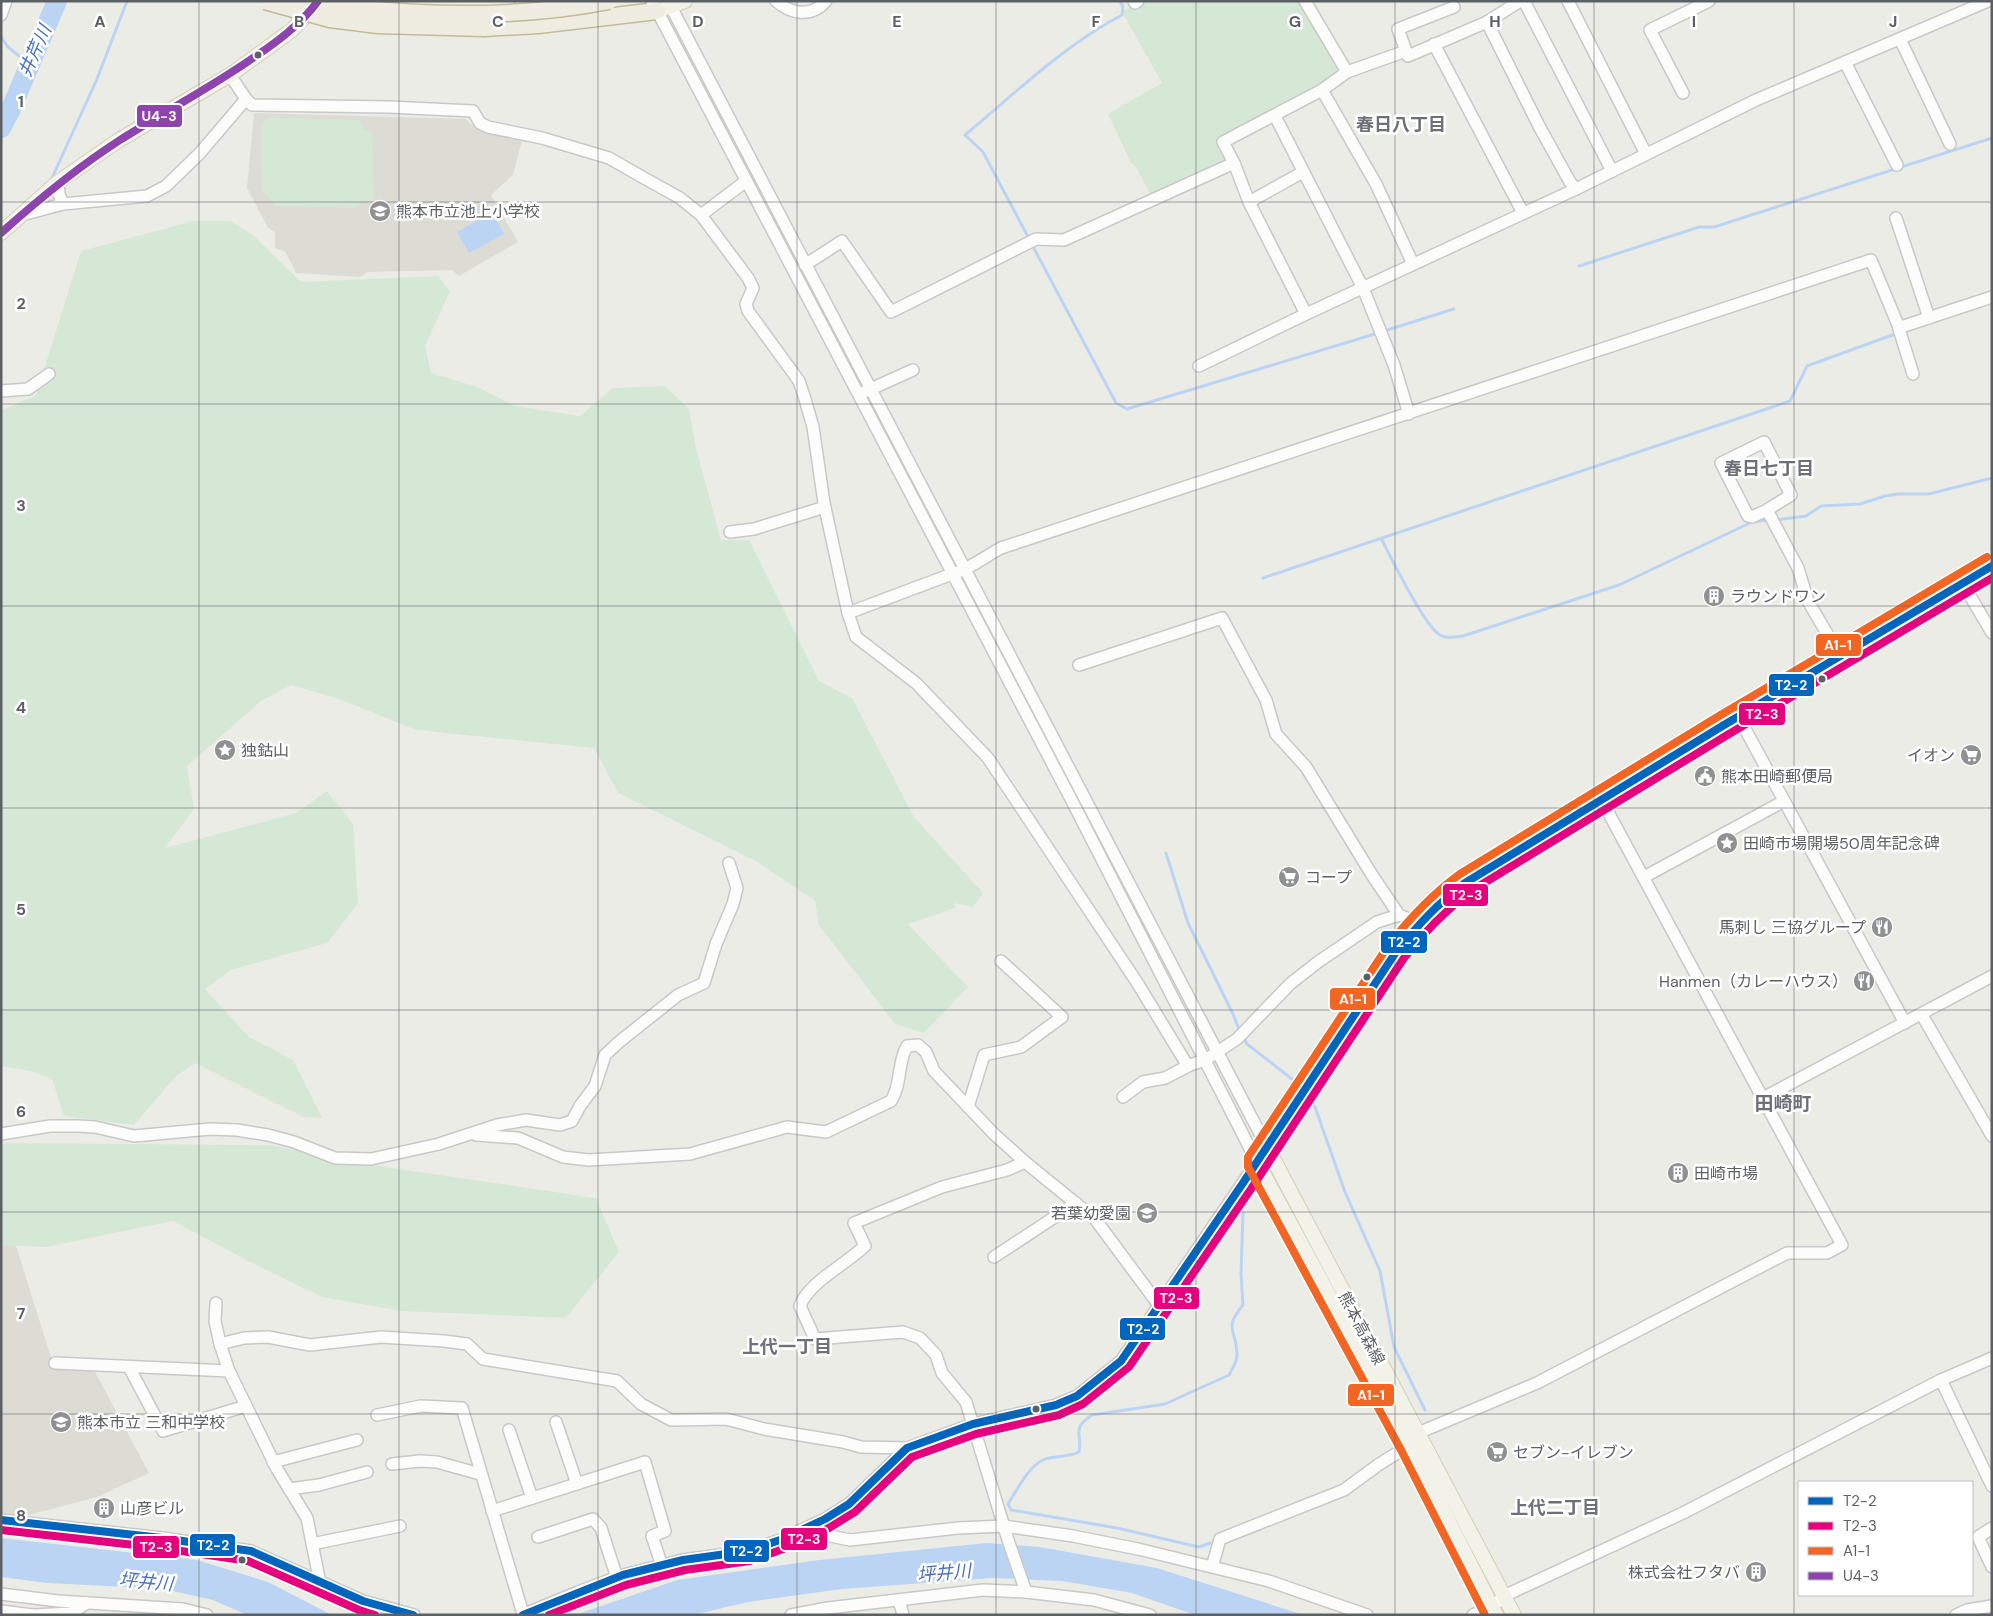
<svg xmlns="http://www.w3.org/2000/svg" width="1993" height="1616" font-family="'DM Sans','Noto Sans JP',sans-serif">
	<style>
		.education { fill: #dcdcd5 }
		.green { fill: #d5e8d6 }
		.water { fill: #bcd4f4 }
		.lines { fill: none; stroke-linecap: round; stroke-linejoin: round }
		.stream { stroke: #bcd4f4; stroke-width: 3 }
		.river { stroke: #bcd4f4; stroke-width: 20 }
		.minor-casing { stroke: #c8c8c8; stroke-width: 14 }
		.major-casing { stroke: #d3cfb6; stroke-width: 16 }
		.highway-casing { stroke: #c2bc96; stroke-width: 19 }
		.minor { stroke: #fcfcfb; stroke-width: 11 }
		.major { stroke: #f2f2e8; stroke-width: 14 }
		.highway { stroke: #efede1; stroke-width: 16 }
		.highway-bridge-casing { stroke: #c2bc96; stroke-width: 19; stroke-linecap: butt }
		.highway-bridge { stroke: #efede1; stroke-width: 16 }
		.bus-1-casing { stroke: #fff; stroke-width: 11 }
		.bus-2-casing { stroke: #fff; stroke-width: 11 }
		.bus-3-casing { stroke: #fff; stroke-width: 11 }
		.bus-4-casing { stroke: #fff; stroke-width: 11 }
		.bus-1 { stroke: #0065bd; stroke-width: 8 }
		.bus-2 { stroke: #e5007d; stroke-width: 8 }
		.bus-3 { stroke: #f26522; stroke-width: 8 }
		.bus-4 { stroke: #8e44ad; stroke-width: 8 }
		.grid { fill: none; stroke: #5c5f64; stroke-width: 1; stroke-opacity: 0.55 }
		.bus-dot { fill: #5c5f64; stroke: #fff; stroke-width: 2 }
		.labels { text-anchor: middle; stroke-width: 5; stroke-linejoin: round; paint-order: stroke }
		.poi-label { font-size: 16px; fill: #5c5f64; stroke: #fff; text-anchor: start }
		.street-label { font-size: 16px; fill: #5c5f64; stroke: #fff }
		.water-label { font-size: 18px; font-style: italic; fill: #4c71bd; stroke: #fff }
		.neighbourhood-label { font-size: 18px; font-weight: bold; fill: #6d7076; stroke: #fff }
		.quarter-label { font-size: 19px; font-weight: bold; fill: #6d7076; stroke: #fff }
		.grid-label { font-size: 16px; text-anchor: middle; font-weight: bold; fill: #5c5f64; stroke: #fff; stroke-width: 5; stroke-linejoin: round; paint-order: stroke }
		.line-badge { stroke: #fff; stroke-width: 2 }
		.badge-label { font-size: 14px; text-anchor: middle; font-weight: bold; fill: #fff }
	</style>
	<rect width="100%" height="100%" fill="#ecece7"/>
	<!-- education -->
	<g class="education">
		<path d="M254,113l212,6 10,10 12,5 35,2 -10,39 -22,20 27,47 -59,34 -7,-6 -84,2 -8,5 -64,-4 -11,-22 -10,-3v-16l-7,-4 -21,-40z"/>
		<path d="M12,1233l42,134 40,3 55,103 -52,24 -72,19 -24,-3v-278z"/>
	</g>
	<!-- green -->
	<g class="green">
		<path d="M1138,1h167l42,71 -123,70 10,21 -81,36 -17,-32 -5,-4 -23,-49 54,-31 -40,-71z"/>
		<path d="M267,118l92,2 4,8 9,5 2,68h-11l-8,7 -80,-2 -13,-16 -1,-65z"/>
		<path d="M194,221h36l23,14 48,47 137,-6 12,15 -25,55 6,27 46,14 38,19 65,10 33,-28 52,-2 24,23 7,39 25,92h28l70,141 33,17 62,119 69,76 -10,14 -18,-4v5l-47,16 60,63 -44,46 -29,-9 -76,-99 -4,-24 -59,-40 -138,-68 -24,-45 -178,-18 -74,-30 -51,-15 -30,16 -74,65 7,43 -29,39 131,-35 31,-22 26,33 5,80 -31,39 -96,27 -26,19 44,48 44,23 29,58 -18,-1 -109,-54 -20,14 -41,48 -70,-9 -12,-37 -21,-8 -30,-5v-655l35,-16 45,-144z"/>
		<path d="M5,1143l265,2 122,23 204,30 23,54 -53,66 -165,-7 -79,-14 -62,-30 -87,-46 -127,26 -45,-2v-100z"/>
	</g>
	<!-- water -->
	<g class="water">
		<path d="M492,212l12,22 -35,19 -12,-21z"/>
		<path d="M1,1538l196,22 71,22 64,33h-85l-34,-15 -49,-11 -117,-6 -46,-6z"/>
		<path d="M987,1543l53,4 117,21 147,47h-109l-63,-22 -70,-12 -69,-3 -151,11 -94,13 -55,13h-118l102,-35 142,-20z"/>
	</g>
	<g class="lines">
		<!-- stream -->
		<g class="stream">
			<path d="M1120,1l3,6 -1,8c-56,29 -108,79 -157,120l18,17 133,251 11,6 251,-76"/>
			<path d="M1,37l7,10 22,18"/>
			<path d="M52,183v-5l45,-99 30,-78"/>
			<path d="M1579,266l120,-39h15l278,-89"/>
			<path d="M1384,331l70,-22"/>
			<path d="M1776,520l30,-4 15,-10 39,-2 25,-8 13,-2h31l63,-16"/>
			<path d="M1381,538c9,18 44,89 59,97 7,4 16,2 23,1l156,-51 133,-63 17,-2"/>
			<path d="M1263,578l527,-177 17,-35 91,-33"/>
			<path d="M1166,853l22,70 45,91 7,18"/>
			<path d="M1243,1037l4,7 45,35 9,11"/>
			<path d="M1306,1096l9,11 30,85 35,79 14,76 31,63"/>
			<path d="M1210,1543l-11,4 -82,-19 -106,-18 -3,-6c9,-14 20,-37 35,-44 11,-5 25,-2 36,-8 4,-19 -9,-22 13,-37l73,-11 64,-29c3,-6 9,-14 8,-22 -1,-25 -14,-23 6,-48l-2,-31 2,-62"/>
		</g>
		<!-- river -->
		<path class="river" d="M1,128l9,-17 47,-110"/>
		<!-- minor casing -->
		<g class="minor-casing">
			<g id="minor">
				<path d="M668,1l599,1146"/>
				<path d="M776,1c15,13 35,17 50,0"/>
				<path d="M1134,1l1,2 3,-2"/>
				<path d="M1305,1l42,71"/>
				<path d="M1520,1l-33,21 52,104 31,56 6,7"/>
				<path d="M1524,1l88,170"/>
				<path d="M1568,1l78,153"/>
				<path d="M1,15l5,-14"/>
				<path d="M1900,39l50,105"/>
				<path d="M1434,44l89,169"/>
				<path d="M1406,51l2,5 79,-34"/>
				<path d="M1845,62l52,103"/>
				<path d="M230,75l16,24 6,6 137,2 84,4 7,12 8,4 54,11 67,20 35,20 36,20 21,17 47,63 5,10 -7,16 2,7 51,70 6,18 8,28 11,76 24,110 8,24 60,46 72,75 150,226 48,79 4,2 15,-5 32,-21 53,-55 28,-22 59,-40 22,-7"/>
				<path d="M1322,90l54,94 37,80"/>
				<path d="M1683,93l-33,-63 59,-29"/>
				<path d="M1275,116l88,172 31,77 15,49"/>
				<path d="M58,182l1,12 4,10 84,-8 19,-10 34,-33 46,-54"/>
				<path d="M1249,202l54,-30"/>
				<path d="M22,215l41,-11"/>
				<path d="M701,215l45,-34"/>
				<path d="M1896,218l33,100"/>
				<path d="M805,265l37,-24 49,71 145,-73 28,1 170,-77"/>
				<path d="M1306,314l-57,-112 -15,-39 -11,-21 99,-52 25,-18 59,-21 -8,-22 56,-22"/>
				<path d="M1901,327l-2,2 14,45"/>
				<path d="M1199,366l107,-52 270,-125 180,-89 232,-99"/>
				<path d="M1,391l27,-2 21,-15"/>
				<path d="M864,392l49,-22"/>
				<path d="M1767,510l24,-15 -27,-53 -43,21 27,53 4,1 15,-7 31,58 10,33 32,55"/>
				<path d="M730,532l24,-3 71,-22"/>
				<path d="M1963,584l29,49"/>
				<path d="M848,613l104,-39c18,-5 32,-17 49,-26l870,-288 27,65 3,2 91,-30"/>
				<path d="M1079,665l143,-47 44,82 10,34 30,33 66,108 27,40 20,8"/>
				<path d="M1738,716l167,307"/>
				<path d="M1644,877l140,-76"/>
				<path d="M1922,1015l70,121"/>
				<path d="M1123,1097l20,-15 22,-4 25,-13"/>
				<path d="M1763,1098l229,-122"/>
				<path d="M968,1107l16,-52 37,-8 41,-30 -61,-56"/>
				<path d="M1,1134l49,-8h28l17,1 39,9 76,-7 27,1 31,5 26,7 41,16 36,1 68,-15 58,-19 29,-5 34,5 12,-4 8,-15 15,-20 10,-31 14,-13 59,-47 26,-12 12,-39 17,-40 4,-16 -8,-25"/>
				<path d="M476,1135l42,3 45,19 26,3 101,-6 97,-27 39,5 65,-31c11,-17 6,-38 16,-55l11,-1 8,7 8,19 60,63 31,28"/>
				<path d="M994,1257l82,-54"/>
				<path d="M216,1303l-1,18 5,23"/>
				<path d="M55,1363l174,8"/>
				<path d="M129,1367l34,64 83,-25"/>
				<path d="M1941,1380l51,106"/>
				<path d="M377,1415l44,-9 41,2 61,206"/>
				<path d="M556,1422l21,62"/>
				<path d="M509,1430l23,68"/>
				<path d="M273,1462l84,-22"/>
				<path d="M392,1464l28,-3 17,1 43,12"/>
				<path d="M289,1489l30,-4 48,-13"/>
				<path d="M492,1511l153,-49 20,69 -13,5 10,30"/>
				<path d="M1,1520l161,18 89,13 112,50 51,14"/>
				<path d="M1992,1528l-14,9 14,30"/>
				<path d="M802,1530l48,10 108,-12 46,-2 69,10 65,13 131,32 98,34"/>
				<path d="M538,1537l55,-18 8,9 16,50"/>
				<path d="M312,1544l88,-18"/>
				<path d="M1212,1567l8,-28 124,-49 34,-25 32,-20 8,-12 119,-50 250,-130h40l15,-8 -241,-446"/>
				<path d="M320,1583l-13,-65 -30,-49 -48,-98 -9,-27 24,-6 24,-1 42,8 71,-8 63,4 23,3 16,15 134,22 24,23 30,16 55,-1 38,10 79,13 18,5 46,1 66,-24 83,-19 21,-9 44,-35 136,-199 -185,-361 -420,-800"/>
				<path d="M1026,1592l-18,-52 -42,-138 -24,-29 -6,-18 -16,-17 -17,-6 -88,7 -15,-33c8,-23 46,-42 65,-60l-11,-23 88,-36 65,-17 18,-8 70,57 63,85"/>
				<path d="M1,1594l57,7 125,8 24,6"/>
				<path d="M899,1600l4,15"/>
				<path d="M1,1611l32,4"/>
				<path d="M34,1615l37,-2 16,-10"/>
				<path d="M358,1615l5,-14"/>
				<path d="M522,1615l56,-23 45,-17 60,-15 65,-9 32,-11 45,-21 24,-15 58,-56"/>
				<path d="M791,1615l37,-7 155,-18 43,2 68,8 56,15"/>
				<path d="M1473,1615l19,-8 12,-11 179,-83 258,-133 51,-22"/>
				<path d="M1956,1615l11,-5 25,-4"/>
			</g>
		</g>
		<!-- major casing -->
		<g class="major-casing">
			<g id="major">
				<path d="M657,11l28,-10"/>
				<path d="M1,233l57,-51 61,-42 111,-65 62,-45 23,-24"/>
				<path d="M1267,1147l247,468"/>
				<path d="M1496,1615l-86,-170 -153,-283 139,-210 23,-29 21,-21 25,-19 259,-158 268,-159"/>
			</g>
		</g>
		<!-- highway casing -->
		<g class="highway-casing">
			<g id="highway">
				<path d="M390,1l53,3 63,-3"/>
				<path d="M484,28l54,-3 119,-14"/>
			</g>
		</g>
		<!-- minor -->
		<use href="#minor" class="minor"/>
		<!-- major -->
		<use href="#major" class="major"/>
		<!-- highway -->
		<use href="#highway" class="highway"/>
		<!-- highway-bridge casing -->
		<g class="highway-bridge-casing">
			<g id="highway-bridge">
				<path d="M265,1l65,18 48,6 106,3"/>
				<path d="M298,1c102,15 209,20 311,0"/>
			</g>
		</g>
		<!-- highway-bridge -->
		<use href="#highway-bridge" class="highway-bridge"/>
		<!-- bus-1 casing -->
		<g class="bus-1-casing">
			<g id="bus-1">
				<path d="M1,1520l161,18 89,13 112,50 50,14"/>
				<path d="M523,1615l100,-40 60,-15 65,-9 32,-11 45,-21 24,-15 58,-56 66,-24 83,-19 21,-9 44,-35 122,-178 153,-231c22,-27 41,-48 69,-69l259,-158 268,-159"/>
			</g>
		</g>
		<!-- bus-2 casing -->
		<g class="bus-2-casing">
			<g id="bus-2">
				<path d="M1,1530l160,18 87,13 111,49 16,5"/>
				<path d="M549,1615l77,-30 59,-15 65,-9 33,-12 46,-21 26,-16 57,-55 64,-23 83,-19 24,-11 46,-37 122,-178 153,-231c20,-26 41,-47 67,-67l258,-157 263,-156"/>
			</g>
		</g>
		<!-- bus-3 casing -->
		<g class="bus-3-casing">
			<path id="bus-3" d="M1485,1615l-84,-165 -153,-283v-10l140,-211c21,-27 43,-51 72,-72l259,-158 268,-159"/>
		</g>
		<!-- bus-4 casing -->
		<g class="bus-4-casing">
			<path id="bus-4" d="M1,233c38,-34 77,-66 119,-93 44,-28 90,-52 133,-82 24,-16 47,-33 65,-57"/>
		</g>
		<!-- bus-1 -->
		<use href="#bus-1" class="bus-1"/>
		<!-- bus-2 -->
		<use href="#bus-2" class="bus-2"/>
		<!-- bus-3 -->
		<use href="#bus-3" class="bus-3"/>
		<!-- bus-4 -->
		<use href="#bus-4" class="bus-4"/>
	</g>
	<!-- grid -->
	<path class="grid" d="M199,1v1614M399,1v1614M598,1v1614M797,1v1614M996,1v1614M1196,1v1614M1395,1v1614M1594,1v1614M1794,1v1614M1,202h1991M1,404h1991M1,606h1991M1,808h1991M1,1010h1991M1,1212h1991M1,1414h1991"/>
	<!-- icons -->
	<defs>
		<g id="school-disc" transform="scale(1.125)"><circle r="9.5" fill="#8e9092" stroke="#fff"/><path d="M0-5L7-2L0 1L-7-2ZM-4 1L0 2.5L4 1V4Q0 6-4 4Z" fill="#fff"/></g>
		<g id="building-disc" transform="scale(1.125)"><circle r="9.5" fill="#8e9092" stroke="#fff"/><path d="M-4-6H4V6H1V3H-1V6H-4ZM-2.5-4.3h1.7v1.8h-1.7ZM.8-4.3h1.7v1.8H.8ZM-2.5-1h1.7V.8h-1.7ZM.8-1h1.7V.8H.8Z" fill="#fff"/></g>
		<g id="sight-disc" transform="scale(1.125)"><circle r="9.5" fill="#8e9092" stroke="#fff"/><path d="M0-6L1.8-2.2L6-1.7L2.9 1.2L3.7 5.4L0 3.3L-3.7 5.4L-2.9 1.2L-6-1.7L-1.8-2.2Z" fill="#fff"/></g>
		<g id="supermarket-disc" transform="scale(1.125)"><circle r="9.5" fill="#8e9092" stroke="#fff"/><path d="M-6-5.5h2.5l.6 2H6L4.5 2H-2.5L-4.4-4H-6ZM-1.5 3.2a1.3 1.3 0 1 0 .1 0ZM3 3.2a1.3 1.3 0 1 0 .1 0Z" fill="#fff"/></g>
		<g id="civic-disc" transform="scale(1.125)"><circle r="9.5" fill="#8e9092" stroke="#fff"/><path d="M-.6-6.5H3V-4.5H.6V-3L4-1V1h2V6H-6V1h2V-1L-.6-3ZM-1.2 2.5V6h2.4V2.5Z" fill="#fff"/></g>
		<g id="restaurant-disc" transform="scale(1.125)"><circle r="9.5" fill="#8e9092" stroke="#fff"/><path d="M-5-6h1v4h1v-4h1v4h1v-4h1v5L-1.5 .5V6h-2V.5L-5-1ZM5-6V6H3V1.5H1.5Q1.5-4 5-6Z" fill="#fff"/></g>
	</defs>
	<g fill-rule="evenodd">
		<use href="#school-disc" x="380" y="211"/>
		<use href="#building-disc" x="1714" y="596"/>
		<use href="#sight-disc" x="225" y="750"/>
		<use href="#supermarket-disc" x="1971" y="755"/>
		<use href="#civic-disc" x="1705" y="776"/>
		<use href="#sight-disc" x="1727" y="843"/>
		<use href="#supermarket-disc" x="1289" y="877"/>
		<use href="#restaurant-disc" x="1882" y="927"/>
		<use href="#restaurant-disc" x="1864" y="981"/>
		<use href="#building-disc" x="1678" y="1173"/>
		<use href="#school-disc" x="1147" y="1213"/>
		<use href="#school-disc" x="61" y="1422"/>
		<use href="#supermarket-disc" x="1497" y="1452"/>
		<use href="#building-disc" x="104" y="1508"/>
		<use href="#building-disc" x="1756" y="1572"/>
	</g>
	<!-- markers -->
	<g class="bus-dot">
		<circle cx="258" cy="55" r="4.5"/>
		<circle cx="1822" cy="679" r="4.5"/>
		<circle cx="1367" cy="977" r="4.5"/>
		<circle cx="1036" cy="1409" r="4.5"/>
		<circle cx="242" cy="1560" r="4.5"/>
	</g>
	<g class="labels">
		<!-- poi labels -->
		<g class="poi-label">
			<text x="396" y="217">熊本市立池上小学校</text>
			<text x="1730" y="602">ラウンドワン</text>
			<text x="241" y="756">独鈷山</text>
			<text x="1955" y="761" text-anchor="end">イオン</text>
			<text x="1721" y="782">熊本田崎郵便局</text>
			<text x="1743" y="849">田崎市場開場50周年記念碑</text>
			<text x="1305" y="883">コープ</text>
			<text x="1866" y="933" text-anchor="end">馬刺し 三協グループ</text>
			<text x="1848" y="987" text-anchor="end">Hanmen（カレーハウス）</text>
			<text x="1694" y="1179">田崎市場</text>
			<text x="1131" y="1219" text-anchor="end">若葉幼愛園</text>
			<text x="77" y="1428">熊本市立 三和中学校</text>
			<text x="1513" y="1458">セブン-イレブン</text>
			<text x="120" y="1514">山彦ビル</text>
			<text x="1740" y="1578" text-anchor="end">株式会社フタバ</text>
		</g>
		<!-- street labels -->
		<g class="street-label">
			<text transform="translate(1362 1328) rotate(62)" y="6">熊本高森線</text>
		</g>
		<!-- water labels -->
		<g class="water-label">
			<text transform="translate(35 51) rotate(-66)" y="6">井芹川</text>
			<text transform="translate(944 1573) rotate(-5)" y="6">坪井川</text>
			<text transform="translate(146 1582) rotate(5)" y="6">坪井川</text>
		</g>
		<!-- neighbourhood labels -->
		<g class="neighbourhood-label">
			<text x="1401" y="131">春日八丁目</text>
			<text x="1769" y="475">春日七丁目</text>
			<text x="787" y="1353">上代一丁目</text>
			<text x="1555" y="1514">上代二丁目</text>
		</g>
		<!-- quarter labels -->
		<g class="quarter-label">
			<text x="1783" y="1110">田崎町</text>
		</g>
	</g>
	<g class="grid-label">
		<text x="100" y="27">A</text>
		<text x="299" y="27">B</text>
		<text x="498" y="27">C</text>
		<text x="698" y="27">D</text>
		<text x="897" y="27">E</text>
		<text x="1096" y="27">F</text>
		<text x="1295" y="27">G</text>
		<text x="1495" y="27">H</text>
		<text x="1694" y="27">I</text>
		<text x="1893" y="27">J</text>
		<text x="21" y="107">1</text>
		<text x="21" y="309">2</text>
		<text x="21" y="511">3</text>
		<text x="21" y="713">4</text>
		<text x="21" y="915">5</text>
		<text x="21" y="1117">6</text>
		<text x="21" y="1319">7</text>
		<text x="21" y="1521">8</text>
	</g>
	<g class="line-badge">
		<rect x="136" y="104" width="47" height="24" rx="5" fill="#8e44ad"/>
		<rect x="1815" y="633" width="47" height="24" rx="5" fill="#f26522"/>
		<rect x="1768" y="673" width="47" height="24" rx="5" fill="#0065bd"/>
		<rect x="1738" y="702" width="48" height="24" rx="5" fill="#e5007d"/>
		<rect x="1442" y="883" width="47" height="24" rx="5" fill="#e5007d"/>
		<rect x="1380" y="930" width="48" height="24" rx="5" fill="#0065bd"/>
		<rect x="1329" y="987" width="47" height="24" rx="5" fill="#f26522"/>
		<rect x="1153" y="1286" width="47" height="24" rx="5" fill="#e5007d"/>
		<rect x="1119" y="1317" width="47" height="24" rx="5" fill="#0065bd"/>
		<rect x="1347" y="1383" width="48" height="24" rx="5" fill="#f26522"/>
		<rect x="780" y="1527" width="48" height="24" rx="5" fill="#e5007d"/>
		<rect x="189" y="1533" width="47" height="24" rx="5" fill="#0065bd"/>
		<rect x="132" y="1535" width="48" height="24" rx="5" fill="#e5007d"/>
		<rect x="723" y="1539" width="47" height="24" rx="5" fill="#0065bd"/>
	</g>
	<g class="badge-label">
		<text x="159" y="121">U4-3</text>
		<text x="1838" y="650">A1-1</text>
		<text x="1791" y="690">T2-2</text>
		<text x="1762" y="719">T2-3</text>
		<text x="1466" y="900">T2-3</text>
		<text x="1404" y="947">T2-2</text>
		<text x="1353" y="1004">A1-1</text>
		<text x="1176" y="1303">T2-3</text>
		<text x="1143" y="1334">T2-2</text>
		<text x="1371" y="1400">A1-1</text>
		<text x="804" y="1544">T2-3</text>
		<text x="213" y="1550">T2-2</text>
		<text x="156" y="1552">T2-3</text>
		<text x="746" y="1556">T2-2</text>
	</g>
	<!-- border -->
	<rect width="1993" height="1616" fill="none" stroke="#5c5f64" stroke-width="5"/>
	<!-- legend -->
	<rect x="1798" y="1481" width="175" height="115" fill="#ffffff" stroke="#bebfc1"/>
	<rect x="1808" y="1497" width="25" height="8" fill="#0065bd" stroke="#bebfc1"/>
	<text x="1843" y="1506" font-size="15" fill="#5c5f64">T2-2</text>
	<rect x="1808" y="1522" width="25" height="8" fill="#e5007d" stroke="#bebfc1"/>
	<text x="1843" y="1531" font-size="15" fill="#5c5f64">T2-3</text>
	<rect x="1808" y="1547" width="25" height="8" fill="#f26522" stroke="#bebfc1"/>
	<text x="1843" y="1556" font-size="15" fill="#5c5f64">A1-1</text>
	<rect x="1808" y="1572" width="25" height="8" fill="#8e44ad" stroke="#bebfc1"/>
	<text x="1843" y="1581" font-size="15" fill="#5c5f64">U4-3</text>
</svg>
